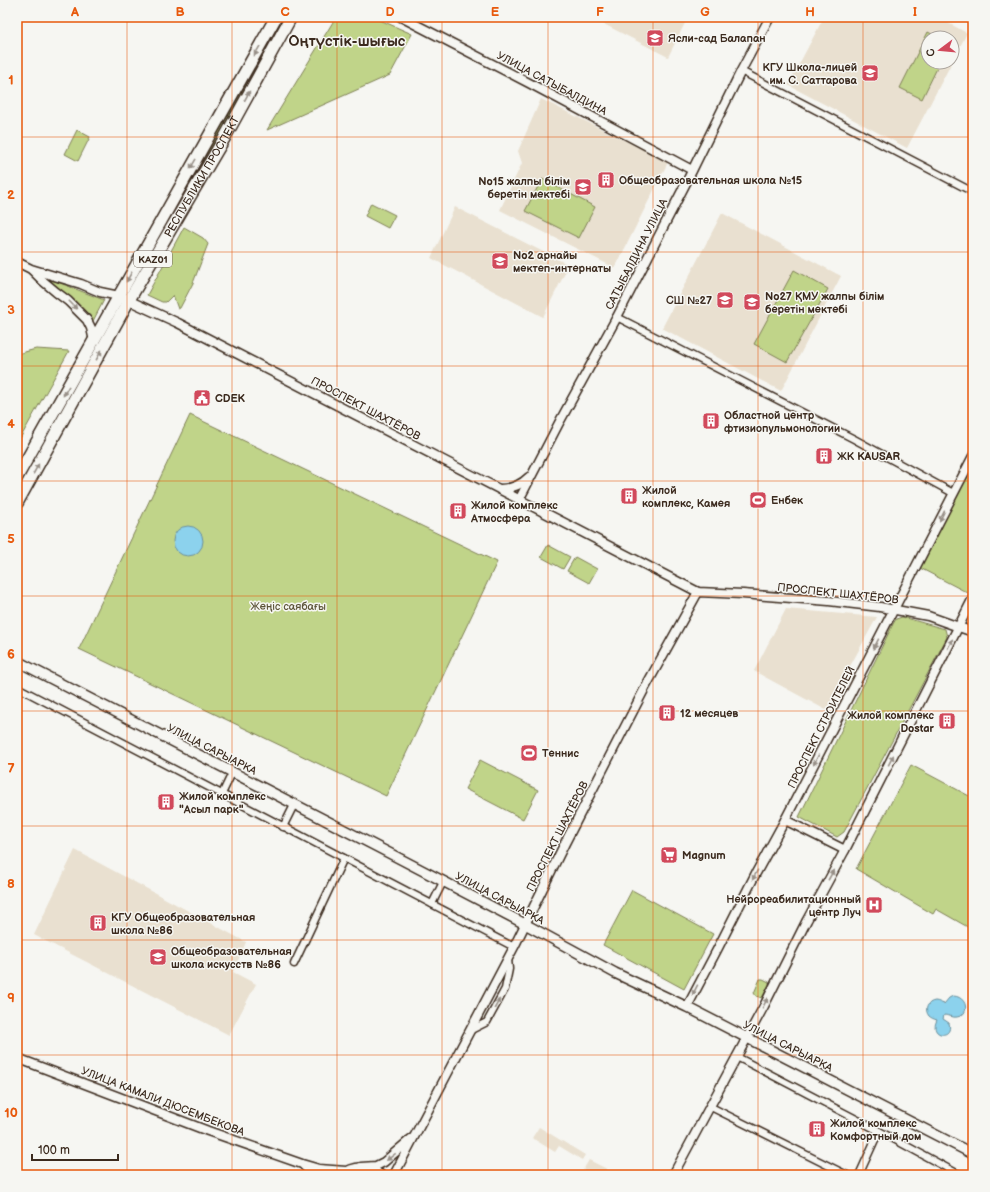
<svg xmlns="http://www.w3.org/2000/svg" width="990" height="1192" font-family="'Balsamiq Sans',sans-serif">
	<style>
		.built { fill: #e9e0d0 }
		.green { fill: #c0d489; stroke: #7e7f54 }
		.water { fill: #8cd2ed; stroke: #6c8f9a }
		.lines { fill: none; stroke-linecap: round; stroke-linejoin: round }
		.street-casing { stroke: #3b2a1e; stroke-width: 9 }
		.secondary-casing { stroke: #3b2a1e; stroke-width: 11 }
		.primary-casing { stroke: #3b2a1e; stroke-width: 12 }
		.highway-casing { stroke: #3b2a1e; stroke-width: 14 }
		.street { stroke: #f6f6f2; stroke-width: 6 }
		.secondary { stroke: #f6f6f2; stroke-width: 8 }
		.primary { stroke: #f6f6f2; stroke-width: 9 }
		.highway { stroke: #f6f6f2; stroke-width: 11 }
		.oneway { fill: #989088 }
		.grid { fill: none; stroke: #e8590c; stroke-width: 1; stroke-opacity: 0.55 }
		.labels { text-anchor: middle; stroke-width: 3; stroke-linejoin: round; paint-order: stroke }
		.shield { fill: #f6f6f2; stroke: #73675e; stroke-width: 1 }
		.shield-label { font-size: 10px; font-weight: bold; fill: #3b2a1e }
		.poi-label { font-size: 11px; font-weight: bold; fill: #3b2a1e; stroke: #f6f6f2; text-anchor: start }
		.street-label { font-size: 11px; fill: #3b2a1e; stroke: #f6f6f2 }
		.park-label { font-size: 11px; fill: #5c5439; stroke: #f6f6f2 }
		.district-label { font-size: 15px; font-weight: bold; fill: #3b2a1e; stroke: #f6f6f2 }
		.neatline { fill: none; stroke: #e8590c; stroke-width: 1.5 }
		.grid-label { font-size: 13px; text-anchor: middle; font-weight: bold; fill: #e8590c }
	</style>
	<rect width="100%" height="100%" fill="#f6f6f2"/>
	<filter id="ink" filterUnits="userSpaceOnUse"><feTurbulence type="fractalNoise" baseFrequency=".025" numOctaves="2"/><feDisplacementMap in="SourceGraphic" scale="8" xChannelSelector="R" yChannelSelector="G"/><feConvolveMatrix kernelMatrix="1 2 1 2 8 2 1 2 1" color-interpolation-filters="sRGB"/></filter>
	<g filter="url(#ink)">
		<!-- built -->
		<g class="built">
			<path d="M598,17h90l-20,40 -72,-37z"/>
			<path d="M824,17h113l30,16 -15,29v-24h-24v24h24l-45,86 -119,-63z"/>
			<path d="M541,99l127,63 -53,106 -115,-58 22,-47 -4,-12z"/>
			<path d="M455,207l114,58 -26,52 -112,-59z"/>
			<path d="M722,213l119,63 -60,115 -119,-63z"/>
			<path d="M786,609l91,8 -51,93 -72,-39z"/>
			<path d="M75,850l171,92 -13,30 23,12 -27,51 -195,-100z"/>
			<path d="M539,1127l46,28 -3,5 -23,-14 -4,6 -23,-14z"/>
			<path d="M589,1160l18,9 -3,6h-12l-9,-5z"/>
		</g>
		<!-- green -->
		<g class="green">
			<path d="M283,17h4l-152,268 -3,-2z"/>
			<path d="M336,17h37l39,17 -22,41 -123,55z"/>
			<path d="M928,32l11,6h-11v24h12l-18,37 -22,-11z"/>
			<path d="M77,130l13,7 -12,24 -13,-7z"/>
			<path d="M542,179l53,28 -16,31 -54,-27z"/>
			<path d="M371,203l24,12 -7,13 -23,-12z"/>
			<path d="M184,227l19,11 5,6 -15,39 -13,25 -2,1 -5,-14 -7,7h-4l-15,-7z"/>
			<path d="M794,270l34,19 -41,73 -33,-18z"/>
			<path d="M47,278l57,22 -11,21 -13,-13 -33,-26z"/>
			<path d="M36,349l33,2 -52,93v-90z"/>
			<path d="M190,415l307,147 -111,234 -307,-147z"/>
			<path d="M973,466v123l-3,5 -50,-26z"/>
			<path d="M548,545l22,12 -7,12 -22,-12z"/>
			<path d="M575,557l22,12 -8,14 -22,-12z"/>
			<path d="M902,617l43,12 2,8 -103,195 -7,5 -38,-20 94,-193 3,-5z"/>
			<path d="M480,760l58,30 -15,29 -58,-30z"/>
			<path d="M911,765l62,33v132l-37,-21 -3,5 -77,-45z"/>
			<path d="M632,890l81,44 -29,55 -81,-44z"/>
			<path d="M760,979h3l6,3v2l-7,14 -6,-2 -2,-3z"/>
		</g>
		<!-- water -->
		<g class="water">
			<circle cx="188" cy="541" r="15"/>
			<path d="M953,996c14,0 18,19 4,21 -4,1 -8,-2 -13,-2l-1,4 6,4c5,17 -21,14 -12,-3 -3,-1 -6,-2 -8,-4 -5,-6 -2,-14 6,-15 3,0 6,2 9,3l5,-6z"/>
		</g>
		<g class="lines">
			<!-- street casing -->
			<g class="street-casing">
				<g id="street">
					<path d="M741,71l232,121"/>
					<path d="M617,317l237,122 99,54"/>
					<path d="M17,687l497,260"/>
					<path d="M222,794l10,-21"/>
					<path d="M283,827l11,-22"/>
					<path d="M432,904l11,-22"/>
					<path d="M294,964l50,-106"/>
					<path d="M471,1030l16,-8 18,-33 4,-20 -1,-10"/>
					<path d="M737,1057l142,74 -20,44"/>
					<path d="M709,1106l138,69"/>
					<path d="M879,1131l81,44"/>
				</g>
			</g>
			<!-- secondary casing -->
			<g class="secondary-casing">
				<g id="secondary">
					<path d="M401,17l128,66 163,87"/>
					<path d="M17,262l14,7 50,15 19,8 19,4 59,27 520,269 45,2 86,7 51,6 48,9 45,16"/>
					<path d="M32,270l11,11 13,11 12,9 19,19 4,8 3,13"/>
					<path d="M500,489c12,0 21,-4 29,-12"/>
					<path d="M519,500l41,-79 57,-104 70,-136 54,-110 29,-54"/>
					<path d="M785,820l60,30"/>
					<path d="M687,1007l31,-59 38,-75 29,-53 188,-364"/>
					<path d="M17,1058l191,73 94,33 17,5 27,2"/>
					<path d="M304,1166l10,9"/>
					<path d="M361,1167l15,-1 8,-4 27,-23"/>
					<path d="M341,1175c13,-10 28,-10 40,0"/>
					<path d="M394,1175l120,-228 51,-104 81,-157 52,-94"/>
					<path d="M673,1175l91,-169 43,-86 38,-70 128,-252"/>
				</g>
			</g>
			<!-- primary casing -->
			<g class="primary-casing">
				<path id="primary" d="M17,661l372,192 136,71 90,49 72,34 286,147"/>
			</g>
			<!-- highway casing -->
			<g class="highway-casing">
				<g id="highway">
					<path d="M17,477l259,-460"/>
					<path id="s1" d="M17,503l112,-203 96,-163 66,-120"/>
				</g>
			</g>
			<!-- street -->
			<use href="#street" class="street"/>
			<!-- secondary -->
			<use href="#secondary" class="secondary"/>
			<!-- primary -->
			<use href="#primary" class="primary"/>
			<!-- highway -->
			<use href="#highway" class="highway"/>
		</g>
		<!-- one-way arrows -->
		<defs><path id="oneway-solid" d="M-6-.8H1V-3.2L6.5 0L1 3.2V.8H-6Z"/></defs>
		<g class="oneway">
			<use href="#oneway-solid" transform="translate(257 51) rotate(120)"/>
			<use href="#oneway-solid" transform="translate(247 96) rotate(-61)"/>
			<use href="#oneway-solid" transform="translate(193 164) rotate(120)"/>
			<use href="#oneway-solid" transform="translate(129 277) rotate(119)"/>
			<use href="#oneway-solid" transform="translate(73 305) rotate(46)"/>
			<use href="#oneway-solid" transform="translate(99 355) rotate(-61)"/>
			<use href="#oneway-solid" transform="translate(66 391) rotate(120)"/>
			<use href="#oneway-solid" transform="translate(36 469) rotate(-61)"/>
			<use href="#oneway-solid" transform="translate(942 516) rotate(117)"/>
			<use href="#oneway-solid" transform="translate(876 644) rotate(117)"/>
			<use href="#oneway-solid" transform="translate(950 644) rotate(-63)"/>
			<use href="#oneway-solid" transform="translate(816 760) rotate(117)"/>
			<use href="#oneway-solid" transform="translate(891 760) rotate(-63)"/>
			<use href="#oneway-solid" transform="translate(755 875) rotate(118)"/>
			<use href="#oneway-solid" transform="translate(831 875) rotate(-61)"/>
			<use href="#oneway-solid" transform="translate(695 990) rotate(117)"/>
			<use href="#oneway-solid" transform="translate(765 1003) rotate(-63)"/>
			<use href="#oneway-solid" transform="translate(497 1004) rotate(-61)"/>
			<use href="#oneway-solid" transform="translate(391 1157) rotate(142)"/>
		</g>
	</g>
	<!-- grid -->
	<path class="grid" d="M127,17v1158M232,17v1158M337,17v1158M442,17v1158M548,17v1158M653,17v1158M758,17v1158M863,17v1158M17,137h956M17,252h956M17,366h956M17,481h956M17,596h956M17,711h956M17,826h956M17,940h956M17,1055h956"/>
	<!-- icons -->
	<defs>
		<g id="school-square" transform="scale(0.9)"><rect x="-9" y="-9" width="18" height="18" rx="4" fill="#d1495b" stroke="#f6f6f2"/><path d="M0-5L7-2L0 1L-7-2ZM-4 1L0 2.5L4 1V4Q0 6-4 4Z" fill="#fff"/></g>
		<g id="building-square" transform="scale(0.9)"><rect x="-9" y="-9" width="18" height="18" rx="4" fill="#d1495b" stroke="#f6f6f2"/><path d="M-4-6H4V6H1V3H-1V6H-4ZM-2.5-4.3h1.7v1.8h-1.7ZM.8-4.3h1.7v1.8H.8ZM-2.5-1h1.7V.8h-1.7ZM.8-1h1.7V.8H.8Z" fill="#fff"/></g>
		<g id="civic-square" transform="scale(0.9)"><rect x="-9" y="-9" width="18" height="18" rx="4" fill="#d1495b" stroke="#f6f6f2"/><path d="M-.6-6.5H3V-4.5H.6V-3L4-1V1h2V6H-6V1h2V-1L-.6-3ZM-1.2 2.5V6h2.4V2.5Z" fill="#fff"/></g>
		<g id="stadium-square" transform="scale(0.9)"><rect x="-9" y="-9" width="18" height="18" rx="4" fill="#d1495b" stroke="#f6f6f2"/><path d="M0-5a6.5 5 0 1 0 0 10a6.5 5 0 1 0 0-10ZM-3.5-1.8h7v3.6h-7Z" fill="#fff"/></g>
		<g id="supermarket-square" transform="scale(0.9)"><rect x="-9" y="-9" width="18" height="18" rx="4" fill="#d1495b" stroke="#f6f6f2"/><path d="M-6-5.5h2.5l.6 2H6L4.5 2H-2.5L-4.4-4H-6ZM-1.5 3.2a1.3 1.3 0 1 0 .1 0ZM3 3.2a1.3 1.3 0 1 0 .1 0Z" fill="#fff"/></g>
		<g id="hospital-square" transform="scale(0.9)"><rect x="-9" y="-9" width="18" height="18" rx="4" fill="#d1495b" stroke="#f6f6f2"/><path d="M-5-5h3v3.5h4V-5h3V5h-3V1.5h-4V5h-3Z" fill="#fff"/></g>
	</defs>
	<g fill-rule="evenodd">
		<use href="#school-square" x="655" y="38"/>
		<use href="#school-square" x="870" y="73"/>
		<use href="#building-square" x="606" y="180"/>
		<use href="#school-square" x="583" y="187"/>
		<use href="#school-square" x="500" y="261"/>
		<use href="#school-square" x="725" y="300"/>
		<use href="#school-square" x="752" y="302"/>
		<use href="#civic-square" x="202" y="398"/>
		<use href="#building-square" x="711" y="421"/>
		<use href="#building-square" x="824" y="456"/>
		<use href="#building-square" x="629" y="496"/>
		<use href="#stadium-square" x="758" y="500"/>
		<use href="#building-square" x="458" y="511"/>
		<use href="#building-square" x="667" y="713"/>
		<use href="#building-square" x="947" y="721"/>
		<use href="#stadium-square" x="529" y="753"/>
		<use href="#building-square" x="166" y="802"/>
		<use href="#supermarket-square" x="669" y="855"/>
		<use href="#hospital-square" x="874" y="905"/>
		<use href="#building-square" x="98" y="923"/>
		<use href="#school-square" x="158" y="957"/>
		<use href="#building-square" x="817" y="1129"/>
	</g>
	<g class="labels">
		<!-- shield labels -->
		<rect class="shield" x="134" y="251" width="38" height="16" rx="3"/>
		<g class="shield-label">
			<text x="153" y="263">KАZ01</text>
		</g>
		<!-- poi labels -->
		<g class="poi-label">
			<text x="668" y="42">Ясли-сад Балапан</text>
			<text x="857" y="71" text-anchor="end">КГУ Школа-лицей<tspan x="857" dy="13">им. С. Саттарова</tspan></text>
			<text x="619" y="184">Общеобразовательная школа №15</text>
			<text x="570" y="185" text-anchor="end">No15 жалпы білім<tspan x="570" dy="13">беретін мектебі</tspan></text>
			<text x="513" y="259">No2 арнайы<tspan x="513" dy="13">мектеп-интернаты</tspan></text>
			<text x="765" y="300">No27 ҚМУ жалпы білім<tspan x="765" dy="13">беретін мектебі</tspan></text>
			<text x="712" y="304" text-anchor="end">СШ №27</text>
			<text x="215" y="402">CDEK</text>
			<text x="724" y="419">Областной центр<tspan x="724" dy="13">фтизиопульмонологии</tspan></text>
			<text x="837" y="460">ЖК KAUSAR</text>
			<text x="642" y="494">Жилой<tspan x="642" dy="13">комплекс, Камея</tspan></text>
			<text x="771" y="504">Енбек</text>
			<text x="471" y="509">Жилой комплекс<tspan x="471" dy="13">Атмосфера</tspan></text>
			<text x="680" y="717">12 месяцев</text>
			<text x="934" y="719" text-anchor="end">Жилой комплекс<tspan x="934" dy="13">Dostar</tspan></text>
			<text x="542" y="757">Теннис</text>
			<text x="179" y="800">Жилой комплекс<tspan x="179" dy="13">"Асыл парк"</tspan></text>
			<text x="682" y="859">Magnum</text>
			<text x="861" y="903" text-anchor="end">Нейрореабилитационный<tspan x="861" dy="13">центр Луч</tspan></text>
			<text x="111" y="921">КГУ Общеобразовательная<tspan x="111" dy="13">школа №86</tspan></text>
			<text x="171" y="955">Общеобразовательная<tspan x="171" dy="13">школа искусств №86</tspan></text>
			<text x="830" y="1127">Жилой комплекс<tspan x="830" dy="13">Комфортный дом</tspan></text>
		</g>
		<!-- street labels -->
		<g class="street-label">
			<text transform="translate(552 83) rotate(28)" y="4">УЛИЦА САТЫБАЛДИНА</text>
			<text dy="4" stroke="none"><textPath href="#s1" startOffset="375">РЕСПУБЛИКИ ПРОСПЕКТ</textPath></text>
			<text transform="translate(636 254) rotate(-63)" y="4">САТЫБАЛДИНА УЛИЦА</text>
			<text transform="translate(366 408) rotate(28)" y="4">ПРОСПЕКТ ШАХТЁРОВ</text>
			<text transform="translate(838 593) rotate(6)" y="4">ПРОСПЕКТ ШАХТЁРОВ</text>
			<text transform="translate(821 727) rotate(-63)" y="4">ПРОСПЕКТ СТРОИТЕЛЕЙ</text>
			<text transform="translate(212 749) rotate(27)" y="4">УЛИЦА САРЫАРКА</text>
			<text transform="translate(557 836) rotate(-63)" y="4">ПРОСПЕКТ ШАХТЁРОВ</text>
			<text transform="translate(500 898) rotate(28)" y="4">УЛИЦА САРЫАРКА</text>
			<text transform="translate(788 1046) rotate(27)" y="4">УЛИЦА САРЫАРКА</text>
			<text transform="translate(163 1101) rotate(21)" y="4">УЛИЦА КАМАЛИ ДЮСЕМБЕКОВА</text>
		</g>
		<!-- park labels -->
		<g class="park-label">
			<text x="288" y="610">Жеңіс саябағы</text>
		</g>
		<!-- district labels -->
		<g class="district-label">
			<text x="347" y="46">Оңтүстік-шығыс</text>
		</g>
	</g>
	<!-- margin -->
	<rect width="990" height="1192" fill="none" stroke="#f6f6f2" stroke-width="44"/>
	<!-- north arrow -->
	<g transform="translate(940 50) rotate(254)"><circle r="19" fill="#f6f6f2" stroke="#aba49d"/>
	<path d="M0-3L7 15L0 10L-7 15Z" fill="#d1495b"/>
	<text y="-6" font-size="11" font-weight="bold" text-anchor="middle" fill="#3b2a1e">С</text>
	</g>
	<!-- scale -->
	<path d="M32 1154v6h86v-6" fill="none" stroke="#3b2a1e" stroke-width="2"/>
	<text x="38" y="1154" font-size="12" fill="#3b2a1e" stroke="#f6f6f2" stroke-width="3" paint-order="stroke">100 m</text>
	<rect x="22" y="22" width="946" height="1148" class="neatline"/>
	<g class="grid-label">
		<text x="75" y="16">A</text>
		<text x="180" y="16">B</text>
		<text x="285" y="16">C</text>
		<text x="390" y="16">D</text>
		<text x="495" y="16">E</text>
		<text x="600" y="16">F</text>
		<text x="705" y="16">G</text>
		<text x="810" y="16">H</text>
		<text x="915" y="16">I</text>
		<text x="11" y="84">1</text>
		<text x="11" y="199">2</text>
		<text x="11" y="314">3</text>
		<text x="11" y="428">4</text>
		<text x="11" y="543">5</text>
		<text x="11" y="658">6</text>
		<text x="11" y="773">7</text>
		<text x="11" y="888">8</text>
		<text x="11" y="1002">9</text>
		<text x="11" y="1117">10</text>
	</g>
</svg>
